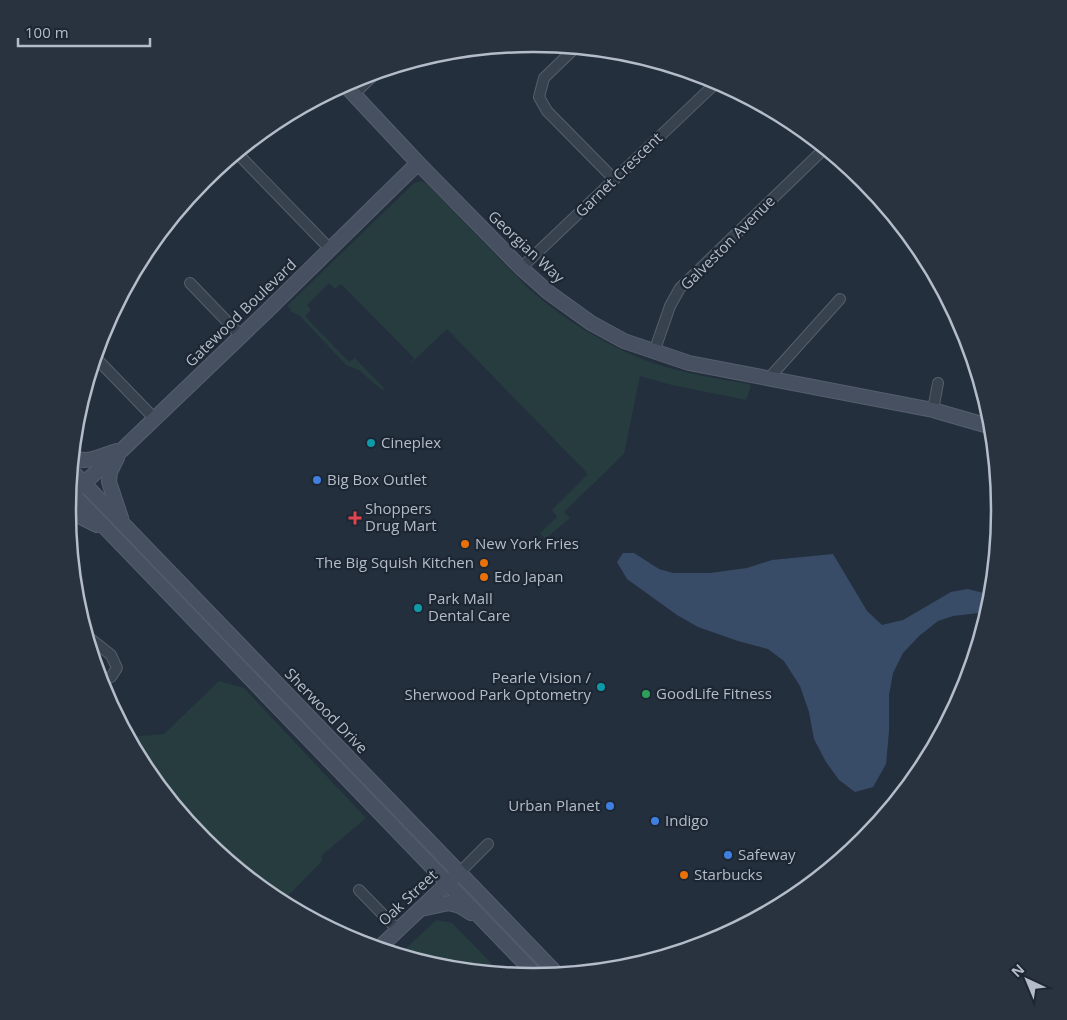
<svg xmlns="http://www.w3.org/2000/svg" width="1067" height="1020" font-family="'Open Sans',sans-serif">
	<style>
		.green { fill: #263c3f }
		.water { fill: #394c67 }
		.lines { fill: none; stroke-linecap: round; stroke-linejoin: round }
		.street-casing { stroke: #565f6c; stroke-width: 12 }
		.secondary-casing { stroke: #565f6c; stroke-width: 16 }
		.street { stroke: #38414e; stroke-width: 10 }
		.secondary { stroke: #465061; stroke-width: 14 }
		.culture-dot { fill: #0f9aa8; stroke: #1d2633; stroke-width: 2 }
		.shop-dot { fill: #3f7fe0; stroke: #1d2633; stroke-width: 2 }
		.health-dot { fill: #e0444e; stroke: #1d2633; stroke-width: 2 }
		.food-dot { fill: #e8710a; stroke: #1d2633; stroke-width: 2 }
		.leisure-dot { fill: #2e9e5b; stroke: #1d2633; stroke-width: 2 }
		.labels { text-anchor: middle; stroke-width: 4.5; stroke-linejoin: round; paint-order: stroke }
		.street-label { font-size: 15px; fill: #b4bcc9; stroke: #1d2633 }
		.poi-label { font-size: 15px; fill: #b4bcc9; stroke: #1d2633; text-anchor: start }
		.rim { fill: none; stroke: #b4bcc9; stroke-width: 2.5 }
	</style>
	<rect width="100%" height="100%" fill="#242f3e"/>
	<!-- green -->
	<g class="green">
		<path d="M421,181l7,4 98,101c39,35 83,62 133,79 29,9 60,14 90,19l2,2 -5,14 -74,-15 -32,-9 -16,78 -60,58 6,6 -25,21 -5,-6 17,-16 -5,-7 36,-36 -141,-145 -37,35 4,-6 -73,-74 -6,5 -6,-6 -22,22 4,5 -6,6 44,46 6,-4 29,30 -2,2 -23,-20 -13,-5 -47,-50 -9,-4 1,-2 -4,-3 127,-123z"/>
		<path d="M219,681l25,7 122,130 -44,37v6l-40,41 -8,-4 -70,-59 -58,-70 -17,-32 35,-3z"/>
		<path d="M436,920l16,3 49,50 -59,-6 -42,-13z"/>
	</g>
	<!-- water -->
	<path class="water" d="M623,553h11l25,16 14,4h37l37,-5 25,-8 61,-6 34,57 15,14 21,-5 48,-28 17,-3 23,6 -4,17 -34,4 -15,5 -19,15 -16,17 -10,20 -4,22v36l-3,33 -13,23 -18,5 -16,-12 -13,-18 -12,-23 -5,-27 -9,-26 -16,-25 -16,-12 -30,-8 -40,-14 -21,-12 -50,-36 -10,-17z"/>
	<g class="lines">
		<!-- street casing -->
		<g class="street-casing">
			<g id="street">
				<path d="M575,48l-31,30 -5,19 8,14 67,68"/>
				<path d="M353,95l23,-22"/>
				<path d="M237,153l93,96"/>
				<path d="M521,268l196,-186"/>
				<path d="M190,283l51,53"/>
				<path d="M654,352l16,-46 10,-18 144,-139"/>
				<path d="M95,357l59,61"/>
				<path d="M769,378l71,-79"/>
				<path d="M933,410l5,-27"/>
				<path d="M87,636l24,19 6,13 -6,9 -10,5"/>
				<path d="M460,872l28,-28"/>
				<path d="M359,890l39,40"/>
			</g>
		</g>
		<!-- secondary casing -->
		<g class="secondary-casing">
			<g id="secondary">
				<path d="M345,85l73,78 103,105 27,24 43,31 33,18 65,22 244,47 59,17"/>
				<path d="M73,457c14,8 29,-2 44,-6"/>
				<path d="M117,458l-7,14 -1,10 12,36"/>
				<path d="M71,470l486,504"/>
				<path d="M77,489l46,-40 142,-136 153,-150"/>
				<path d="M69,490l468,486"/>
				<path d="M68,515l11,1 18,9"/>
				<path d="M421,909l28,-6 11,3 11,7"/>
				<path d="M379,948l74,-70"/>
			</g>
		</g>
		<!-- street -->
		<use href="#street" class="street"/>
		<!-- secondary -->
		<use href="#secondary" class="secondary"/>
	</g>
	<!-- markers -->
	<g class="culture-dot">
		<circle cx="371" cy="443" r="5"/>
		<circle cx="418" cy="608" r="5"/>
		<circle cx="601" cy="687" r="5"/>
	</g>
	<g class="shop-dot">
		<circle cx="317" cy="480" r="5"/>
		<circle cx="610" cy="806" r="5"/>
		<circle cx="655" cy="821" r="5"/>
		<circle cx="728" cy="855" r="5"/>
	</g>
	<path class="health-dot" d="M352.5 510.5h5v5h5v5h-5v5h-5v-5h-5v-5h5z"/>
	<g class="food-dot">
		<circle cx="465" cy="544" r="5"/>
		<circle cx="484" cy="563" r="5"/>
		<circle cx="484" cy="577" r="5"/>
		<circle cx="684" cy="875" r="5"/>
	</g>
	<circle class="leisure-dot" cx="646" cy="694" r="5"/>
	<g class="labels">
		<!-- street labels -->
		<g class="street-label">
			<text transform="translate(619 175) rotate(-44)" y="5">Garnet Crescent</text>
			<text transform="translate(728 243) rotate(-45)" y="5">Galveston Avenue</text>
			<text transform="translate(526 247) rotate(43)" y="5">Georgian Way</text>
			<text transform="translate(241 313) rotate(-44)" y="5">Gatewood Boulevard</text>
			<text transform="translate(326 711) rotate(46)" y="5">Sherwood Drive</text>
			<text transform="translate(408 898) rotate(-43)" y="5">Oak Street</text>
		</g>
		<!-- poi labels -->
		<g class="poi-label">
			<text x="381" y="448">Cineplex</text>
			<text x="327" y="485">Big Box Outlet</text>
			<text x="365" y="514">Shoppers<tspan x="365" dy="17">Drug Mart</tspan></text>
			<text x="475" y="549">New York Fries</text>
			<text x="474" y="568" text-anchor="end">The Big Squish Kitchen</text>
			<text x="494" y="582">Edo Japan</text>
			<text x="428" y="604">Park Mall<tspan x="428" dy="17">Dental Care</tspan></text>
			<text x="591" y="683" text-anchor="end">Pearle Vision /<tspan x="591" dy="17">Sherwood Park Optometry</tspan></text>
			<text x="656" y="699">GoodLife Fitness</text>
			<text x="600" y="811" text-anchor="end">Urban Planet</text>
			<text x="665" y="826">Indigo</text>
			<text x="738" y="860">Safeway</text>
			<text x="694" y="880">Starbucks</text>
		</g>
	</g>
	<!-- crop -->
	<path d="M0 0H1067V1020H0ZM533 52H534A457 457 0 0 1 991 509V511A457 457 0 0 1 534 968H533A457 457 0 0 1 76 511V509A457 457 0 0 1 533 52Z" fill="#29323f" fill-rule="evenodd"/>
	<path class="rim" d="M533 52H534A457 457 0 0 1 991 509V511A457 457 0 0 1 534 968H533A457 457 0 0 1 76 511V509A457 457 0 0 1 533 52Z"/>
	<!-- north arrow -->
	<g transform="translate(1027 980) rotate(316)" stroke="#1d2633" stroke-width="4" paint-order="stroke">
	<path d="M0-4L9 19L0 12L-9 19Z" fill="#b4bcc9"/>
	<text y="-8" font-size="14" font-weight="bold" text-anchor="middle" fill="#b4bcc9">N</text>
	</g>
	<!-- scale -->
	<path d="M18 38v8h132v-8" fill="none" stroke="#b4bcc9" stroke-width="2.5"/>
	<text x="25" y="38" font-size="15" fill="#b4bcc9" stroke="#1d2633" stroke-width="4" paint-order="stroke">100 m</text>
</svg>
